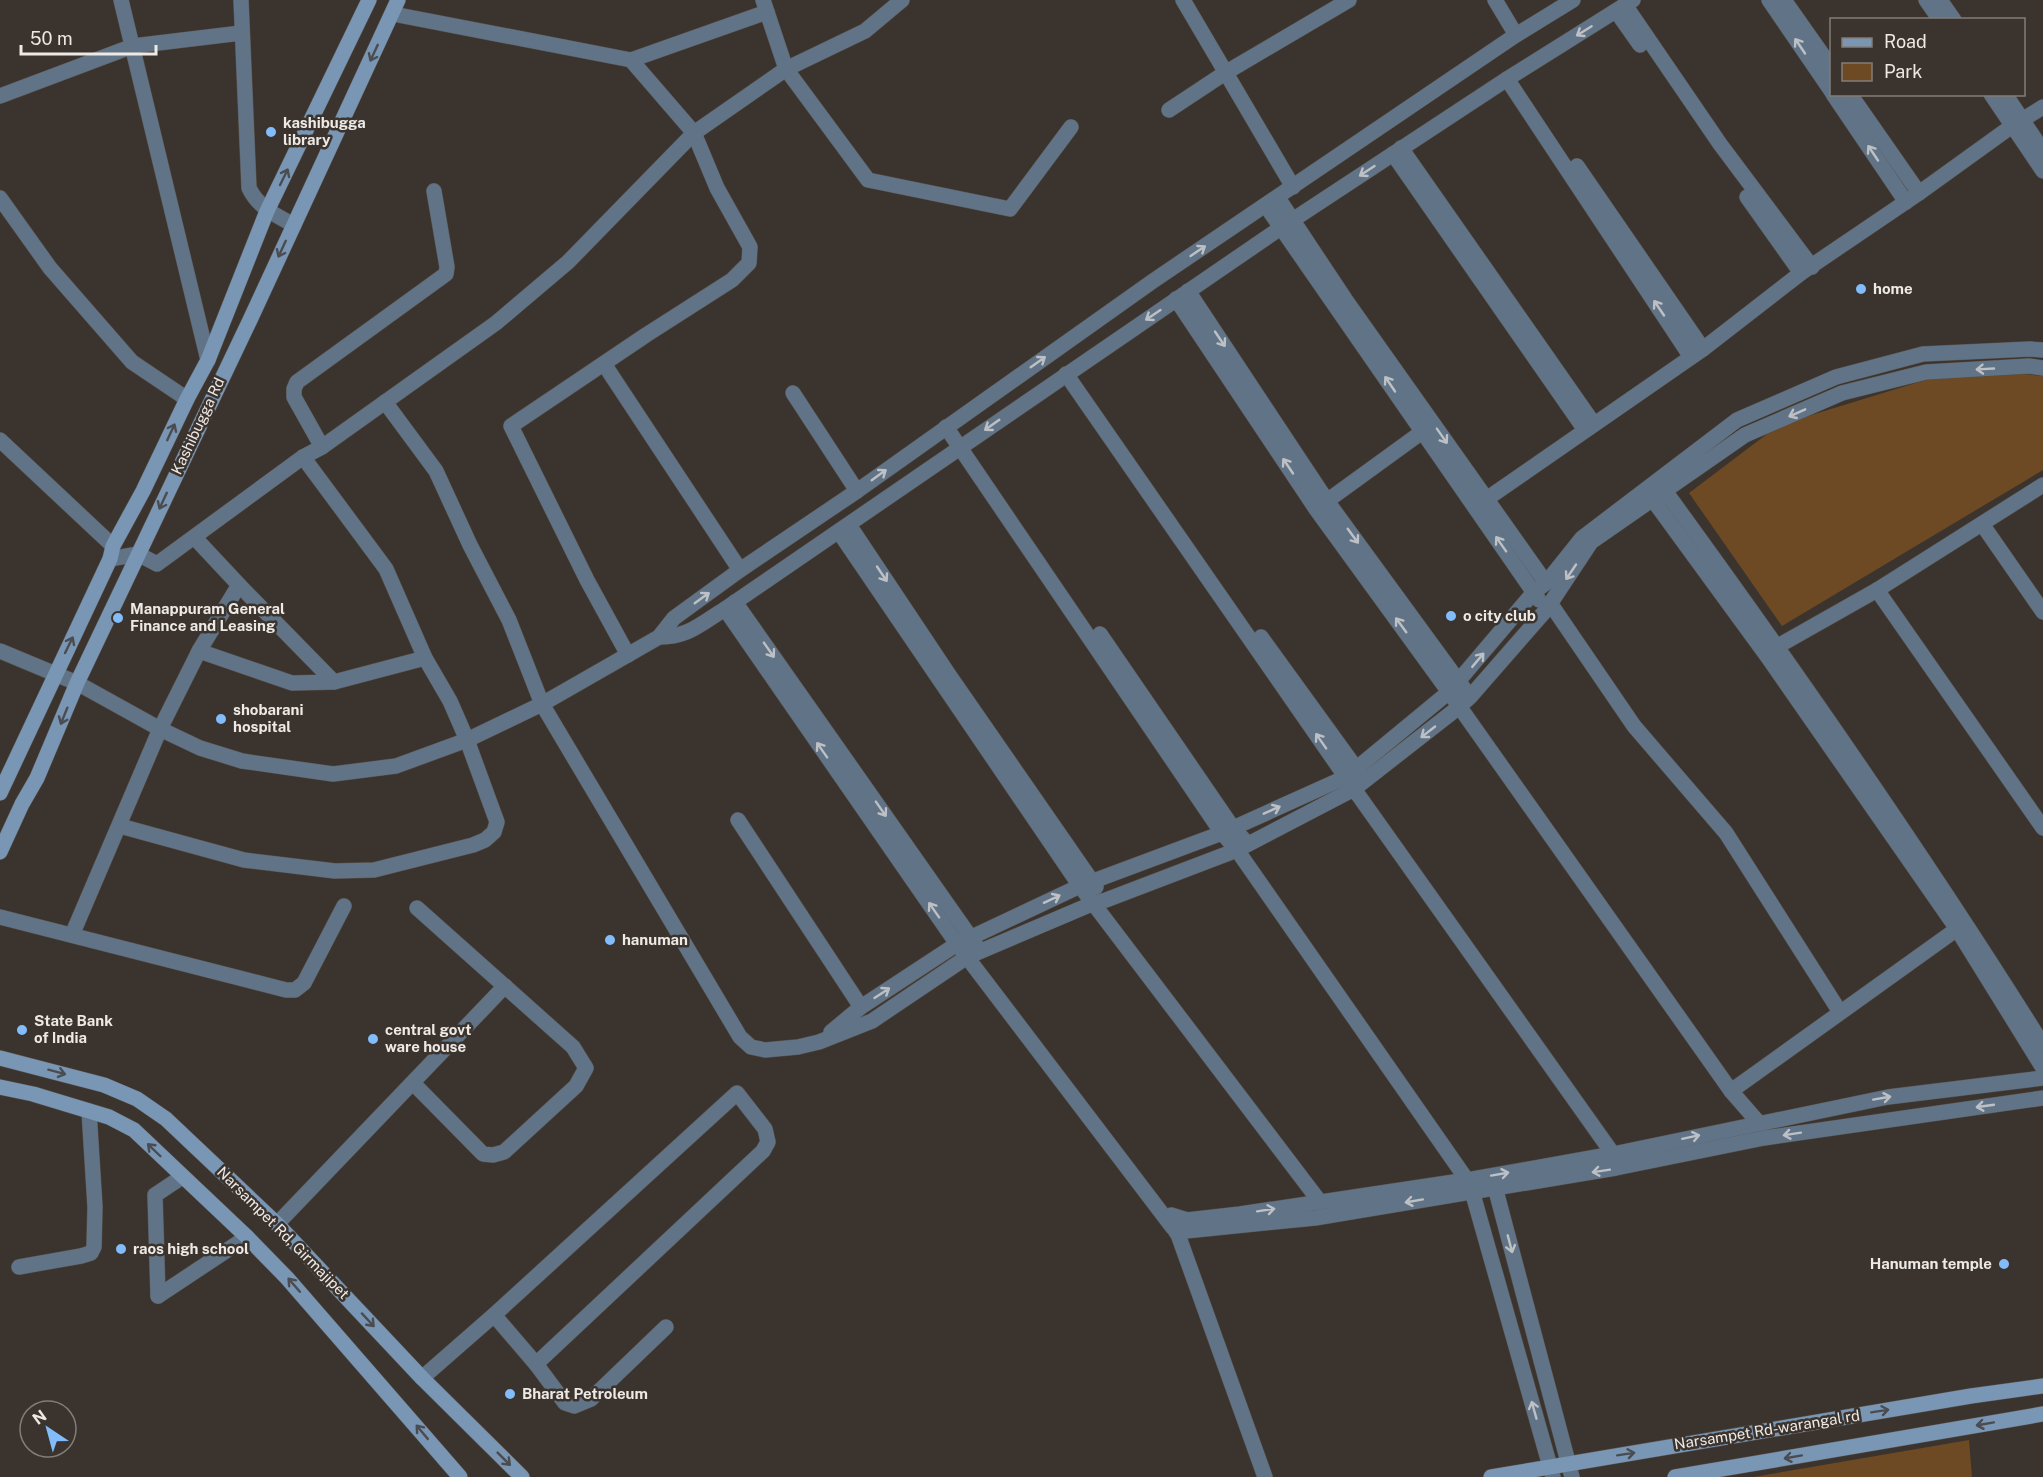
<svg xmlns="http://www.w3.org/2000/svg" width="2043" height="1477" font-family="'Public Sans',sans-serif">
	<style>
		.green { fill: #6d4a23 }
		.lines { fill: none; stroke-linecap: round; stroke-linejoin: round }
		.minor-casing { stroke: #58514b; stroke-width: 16 }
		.secondary-casing { stroke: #58514b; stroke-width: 16 }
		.minor { stroke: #617487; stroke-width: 15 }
		.secondary { stroke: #7996b5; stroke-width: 15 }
		.oneway { stroke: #bdc0c4 }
		.oneway2 { stroke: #4a4c50 }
		.poi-dot { fill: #82bcfa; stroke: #3b342e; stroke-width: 2 }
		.labels { text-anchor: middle; stroke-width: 5; stroke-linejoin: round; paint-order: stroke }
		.poi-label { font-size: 15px; font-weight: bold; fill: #eee9e5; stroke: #3b342e; text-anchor: start }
		.street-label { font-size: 15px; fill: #eee9e5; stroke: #3b342e }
	</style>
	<rect width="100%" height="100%" fill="#3b342e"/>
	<!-- green -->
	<g class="green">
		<path d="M2023,374l20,2v94l-261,156 -93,-133 90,-68 153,-47z"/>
		<path d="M1969,1440l3,37h-218z"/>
	</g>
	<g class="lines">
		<!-- minor casing -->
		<g class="minor-casing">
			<g id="minor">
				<path d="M121,0l87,360"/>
				<path d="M241,0l8,188c9,19 26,27 45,37"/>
				<path d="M763,0l23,69 82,111 142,29 61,-82"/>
				<path d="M1183,0l110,187"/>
				<path d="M1495,0l21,35"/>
				<path d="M1769,0l63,92"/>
				<path d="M1784,0l48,68"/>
				<path d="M1926,0l14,20"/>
				<path d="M1940,0l14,20"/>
				<path d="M1625,5l95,139 92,123"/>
				<path d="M1616,11l24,34"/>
				<path d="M393,14l238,46 63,73 23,55 33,59 -1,16 -17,17 -86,55 -135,91 76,154 41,75"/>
				<path d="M631,60l136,-48"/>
				<path d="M1507,79l184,278"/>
				<path d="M1833,94l73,108"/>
				<path d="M1850,94l69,99"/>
				<path d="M1991,94l52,77"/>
				<path d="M2005,94l38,57"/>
				<path d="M0,96l133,-50 108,-13"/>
				<path d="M1169,110l56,-37 124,-73"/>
				<path d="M1401,148l193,276"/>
				<path d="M1393,154l192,276"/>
				<path d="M1577,166l126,183"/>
				<path d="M1747,197l54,76"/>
				<path d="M0,198l50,70 82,94 55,37"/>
				<path d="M1278,198l67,101 201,284"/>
				<path d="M1266,206l273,394"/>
				<path d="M1188,291l139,210 138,189"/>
				<path d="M1176,299l140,210 133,183 282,399 27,31"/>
				<path d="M604,364l136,206"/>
				<path d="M1066,374l288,415 259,365"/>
				<path d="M793,393l64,98"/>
				<path d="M385,402l51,69 34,74 39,75 33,84 198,333 11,10 14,3 33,-3 21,-5 53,-21 95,-64 127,-54 12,-3 131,-50 117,-61 105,-82 11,-10 76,-87 45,-68 154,-107 97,-42 84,-21 103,-6 14,2"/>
				<path d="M946,427l276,406 15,17 230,330 5,11 81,286"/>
				<path d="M0,440l113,106"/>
				<path d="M322,447l-28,-50v-8l3,-7 149,-108 1,-7 -13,-76"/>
				<path d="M1665,491c132,181 259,364 378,554"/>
				<path d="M1653,500l114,156 190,273 86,139"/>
				<path d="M1320,506l102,-74"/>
				<path d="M1475,507l228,-158 98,-76 118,-80 93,-67 31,-19"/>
				<path d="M1982,524l61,88"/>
				<path d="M849,525l100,150 147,212"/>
				<path d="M839,532l241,354 240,316"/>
				<path d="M110,559l28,-5 19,10 146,-107 19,-10 174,-124 72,-61 126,-129 92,-64 79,-38 37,-31"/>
				<path d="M239,585l95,97"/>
				<path d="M1877,590l166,238"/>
				<path d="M735,602l241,343"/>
				<path d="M1550,603l84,123 92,107 114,179"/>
				<path d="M725,609l232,335 216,284"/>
				<path d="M1100,634l133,194 15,16"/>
				<path d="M659,637c30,0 41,-13 66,-28l557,-382 225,-148 126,-79"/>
				<path d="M1261,637l100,138"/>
				<path d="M1778,646l99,-56 166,-105"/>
				<path d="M0,651l77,32 83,46 40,19 42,13 91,13 63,-8 71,-26 75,-36 117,-67 15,-19 66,-48 117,-79 296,-210 363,-246 57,-35"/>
				<path d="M199,651l93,32 42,-1 91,-24"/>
				<path d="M738,820l123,187"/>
				<path d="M120,826l124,34 91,11 39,-1 99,-25 12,-5 9,-8 3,-10 -30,-82 -17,-39 -25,-43 -39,-89 -83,-112"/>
				<path d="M0,917l286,73h9l9,-7 40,-77"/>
				<path d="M72,935l88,-206 39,-78 40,-66 -44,-47"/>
				<path d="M831,1032l30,-25 96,-63 123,-58 142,-53 124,-56 103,-85 85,-100 12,-9 36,-45 155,-118 99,-43 87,-23 107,-5 13,1"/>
				<path d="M413,1083l70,71 10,1 11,-3 72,-66 10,-18 -13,-21 -156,-139"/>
				<path d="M1731,1091l226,-162"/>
				<path d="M1495,1187l77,290"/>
				<path d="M277,1224l228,-238"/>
				<path d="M1183,1224l-7,8 139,-14 301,-50 148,-30 279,-40"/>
				<path d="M19,1267l62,-11 10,-3 3,-6 1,-40 -6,-96"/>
				<path d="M158,1296l-3,-101 27,-18"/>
				<path d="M158,1296l89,-59"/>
				<path d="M494,1315l42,49 29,39 9,3 17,-7 75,-72"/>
				<path d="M422,1378l72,-63 243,-222 28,36 3,13 -5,9 -227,213"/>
				<path d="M1265,1477l-94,-262 16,5 53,-6 227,-34 146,-26 275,-57 155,-19"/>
			</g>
		</g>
		<!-- secondary casing -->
		<g class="secondary-casing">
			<g id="secondary">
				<path d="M0,793l110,-234 3,-13 30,-55 44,-92 21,-39 59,-149 102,-211"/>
				<path d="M0,852l22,-48 15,-26 40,-95 173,-363 148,-320"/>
				<path d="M0,1058l104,27 33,14 29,20 111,105 145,154 100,99"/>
				<path d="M0,1087l33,7 76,23 25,13 113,107 40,41 173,199"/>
				<path d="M1491,1477l480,-81 72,-10"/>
				<path d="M1675,1477l368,-63"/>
			</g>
		</g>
		<!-- minor -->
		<use href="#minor" class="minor"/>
		<!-- secondary -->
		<use href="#secondary" class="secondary"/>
	</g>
	<!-- one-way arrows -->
	<defs><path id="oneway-shaft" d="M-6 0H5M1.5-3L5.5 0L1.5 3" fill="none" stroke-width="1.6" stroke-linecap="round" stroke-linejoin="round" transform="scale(1.5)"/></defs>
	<g class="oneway">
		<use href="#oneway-shaft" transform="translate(1584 31) rotate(148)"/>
		<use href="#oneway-shaft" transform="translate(1800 46) rotate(-124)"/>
		<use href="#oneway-shaft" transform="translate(1873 153) rotate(-124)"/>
		<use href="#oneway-shaft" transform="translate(1367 171) rotate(147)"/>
		<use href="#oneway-shaft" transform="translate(1198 251) rotate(-34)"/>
		<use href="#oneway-shaft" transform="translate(1659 308) rotate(-124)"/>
		<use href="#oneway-shaft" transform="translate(1153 315) rotate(146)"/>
		<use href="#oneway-shaft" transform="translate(1220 339) rotate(56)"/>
		<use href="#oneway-shaft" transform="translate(1038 362) rotate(-35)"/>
		<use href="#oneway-shaft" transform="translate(1985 369) rotate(177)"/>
		<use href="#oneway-shaft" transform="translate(1390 384) rotate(-124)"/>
		<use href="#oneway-shaft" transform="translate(1797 413) rotate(156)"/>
		<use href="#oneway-shaft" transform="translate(992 425) rotate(145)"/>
		<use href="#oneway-shaft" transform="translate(1442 436) rotate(55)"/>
		<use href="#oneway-shaft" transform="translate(1288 466) rotate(-124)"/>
		<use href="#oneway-shaft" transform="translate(879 475) rotate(-36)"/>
		<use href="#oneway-shaft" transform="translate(1353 536) rotate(54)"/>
		<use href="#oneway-shaft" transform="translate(1501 544) rotate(-125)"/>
		<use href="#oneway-shaft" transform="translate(1571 572) rotate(124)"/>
		<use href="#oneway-shaft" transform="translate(882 574) rotate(56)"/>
		<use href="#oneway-shaft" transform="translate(702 598) rotate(-36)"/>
		<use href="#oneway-shaft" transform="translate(1401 625) rotate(-126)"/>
		<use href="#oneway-shaft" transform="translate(769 650) rotate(55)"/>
		<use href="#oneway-shaft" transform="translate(1478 660) rotate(-50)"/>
		<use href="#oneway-shaft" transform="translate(1428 732) rotate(142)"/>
		<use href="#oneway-shaft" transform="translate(1321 741) rotate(-125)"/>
		<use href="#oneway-shaft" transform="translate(822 750) rotate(-125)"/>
		<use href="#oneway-shaft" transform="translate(881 809) rotate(55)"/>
		<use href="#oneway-shaft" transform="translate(1272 810) rotate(-24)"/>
		<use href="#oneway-shaft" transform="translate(1052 899) rotate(-25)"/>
		<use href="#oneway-shaft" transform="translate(934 910) rotate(-125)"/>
		<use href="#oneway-shaft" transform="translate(882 993) rotate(-33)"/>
		<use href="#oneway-shaft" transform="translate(1882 1098) rotate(-10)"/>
		<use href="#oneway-shaft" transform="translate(1985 1106) rotate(172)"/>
		<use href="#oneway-shaft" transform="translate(1792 1134) rotate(171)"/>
		<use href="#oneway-shaft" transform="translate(1691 1137) rotate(-12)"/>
		<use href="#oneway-shaft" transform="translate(1601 1171) rotate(171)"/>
		<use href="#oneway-shaft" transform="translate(1500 1174) rotate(-10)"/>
		<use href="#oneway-shaft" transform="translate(1414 1201) rotate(170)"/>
		<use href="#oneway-shaft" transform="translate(1266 1210) rotate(-9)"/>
		<use href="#oneway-shaft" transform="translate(1510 1244) rotate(75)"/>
		<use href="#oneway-shaft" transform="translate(1534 1410) rotate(-106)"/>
	</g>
	<g class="oneway2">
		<use href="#oneway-shaft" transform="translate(374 53) rotate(115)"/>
		<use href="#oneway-shaft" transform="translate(284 177) rotate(-64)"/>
		<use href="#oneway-shaft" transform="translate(282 249) rotate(115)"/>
		<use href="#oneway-shaft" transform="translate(171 432) rotate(-65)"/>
		<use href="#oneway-shaft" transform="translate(163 501) rotate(115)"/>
		<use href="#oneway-shaft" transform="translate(69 645) rotate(-64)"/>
		<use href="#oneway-shaft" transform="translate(64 716) rotate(112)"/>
		<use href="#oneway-shaft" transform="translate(57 1072) rotate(15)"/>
		<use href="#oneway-shaft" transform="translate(154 1150) rotate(-136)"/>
		<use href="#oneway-shaft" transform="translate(294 1285) rotate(-131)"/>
		<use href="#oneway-shaft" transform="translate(368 1320) rotate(47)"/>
		<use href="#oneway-shaft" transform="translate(1880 1411) rotate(-9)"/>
		<use href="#oneway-shaft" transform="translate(1985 1424) rotate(170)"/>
		<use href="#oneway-shaft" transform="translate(422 1432) rotate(-130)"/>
		<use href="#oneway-shaft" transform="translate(1626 1454) rotate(-9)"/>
		<use href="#oneway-shaft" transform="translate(1793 1457) rotate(170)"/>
		<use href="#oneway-shaft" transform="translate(504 1459) rotate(45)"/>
	</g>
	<!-- markers -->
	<g class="poi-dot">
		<circle cx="271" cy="132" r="6"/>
		<circle cx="1861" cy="289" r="6"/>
		<circle cx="1451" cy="616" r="6"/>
		<circle cx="118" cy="618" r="6"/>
		<circle cx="221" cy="719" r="6"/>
		<circle cx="610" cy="940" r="6"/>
		<circle cx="22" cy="1030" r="6"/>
		<circle cx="373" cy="1039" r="6"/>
		<circle cx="121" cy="1249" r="6"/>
		<circle cx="2004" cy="1264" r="6"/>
		<circle cx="510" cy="1394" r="6"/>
	</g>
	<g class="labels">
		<!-- poi labels -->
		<g class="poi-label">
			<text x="283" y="128">kashibugga<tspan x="283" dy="17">library</tspan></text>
			<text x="1873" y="294">home</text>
			<text x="130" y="614">Manappuram General<tspan x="130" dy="17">Finance and Leasing</tspan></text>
			<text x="1463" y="621">o city club</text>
			<text x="233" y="715">shobarani<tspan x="233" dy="17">hospital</tspan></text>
			<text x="622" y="945">hanuman</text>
			<text x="34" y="1026">State Bank<tspan x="34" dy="17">of India</tspan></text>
			<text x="385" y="1035">central govt<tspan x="385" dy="17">ware house</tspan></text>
			<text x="133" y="1254">raos high school</text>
			<text x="1992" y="1269" text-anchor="end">Hanuman temple</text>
			<text x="522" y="1399">Bharat Petroleum</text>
		</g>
		<!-- street labels -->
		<g class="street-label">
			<text transform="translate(198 426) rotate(-65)" y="5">Kashibugga Rd</text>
			<text transform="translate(283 1233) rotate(45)" y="5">Narsampet Rd, Girmajipet</text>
			<text transform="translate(1767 1430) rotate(-9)" y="5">Narsampet Rd-warangal rd</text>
		</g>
	</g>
	<!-- legend -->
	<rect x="1830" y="18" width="195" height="78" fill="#3b342e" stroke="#837c77" stroke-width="1.5"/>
	<rect x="1842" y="38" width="30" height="9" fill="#7996b5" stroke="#837c77" stroke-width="1.5"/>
	<text x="1884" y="48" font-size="18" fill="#eee9e5">Road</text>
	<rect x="1842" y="63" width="30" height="18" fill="#6d4a23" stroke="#837c77" stroke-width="1.5"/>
	<text x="1884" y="78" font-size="18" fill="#eee9e5">Park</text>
	<!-- north arrow -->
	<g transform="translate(48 1429) rotate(324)"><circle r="28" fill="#3b342e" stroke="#837c77" stroke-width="1.5"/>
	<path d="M0-4.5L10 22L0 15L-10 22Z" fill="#82bcfa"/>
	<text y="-9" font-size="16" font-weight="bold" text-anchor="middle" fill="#eee9e5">N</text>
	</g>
	<!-- scale -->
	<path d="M21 45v9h135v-9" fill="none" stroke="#eee9e5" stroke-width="3"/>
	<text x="30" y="45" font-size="18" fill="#eee9e5" stroke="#3b342e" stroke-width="4.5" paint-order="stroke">50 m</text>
</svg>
